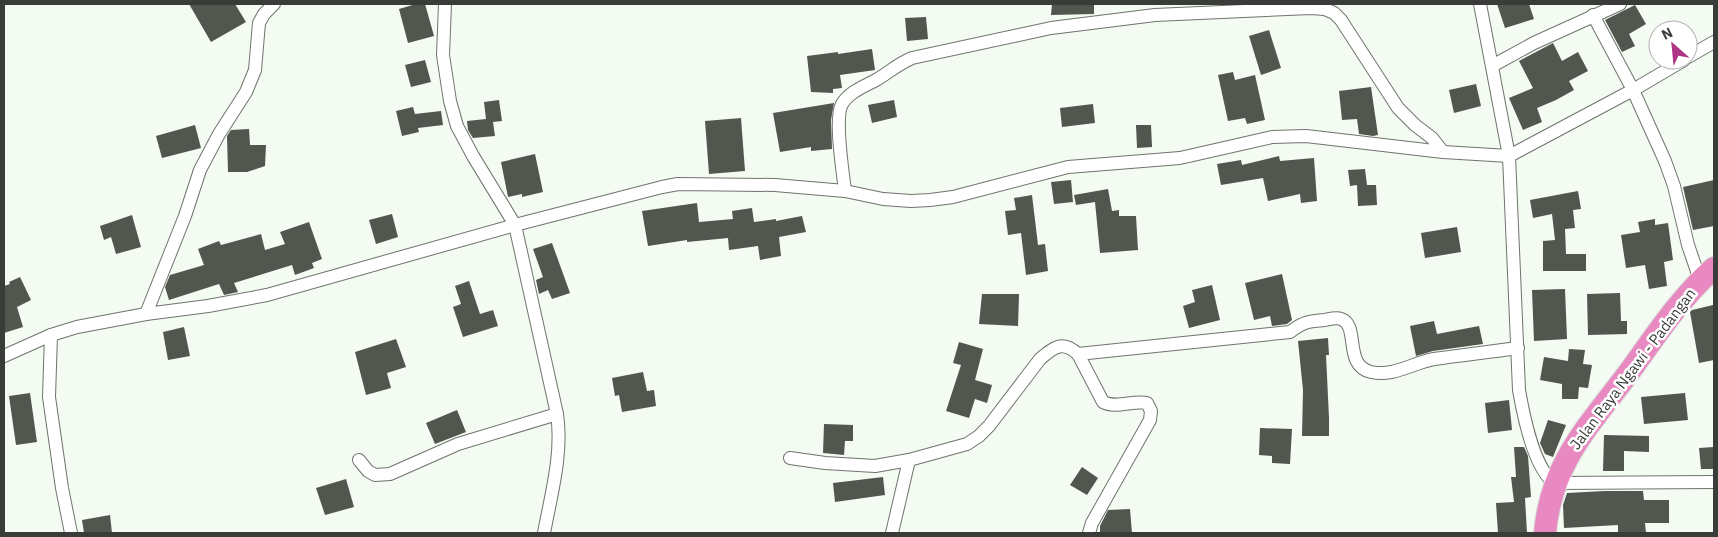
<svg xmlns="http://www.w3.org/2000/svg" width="1718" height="537" font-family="'IBM Plex Sans',sans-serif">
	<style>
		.building { fill: #51564f }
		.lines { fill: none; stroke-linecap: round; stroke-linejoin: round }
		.street-casing { stroke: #6e746c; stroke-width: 14 }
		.highway-casing { stroke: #d8d8d7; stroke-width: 24 }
		.street { stroke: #fff; stroke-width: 12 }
		.highway { stroke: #e989c2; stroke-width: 22 }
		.labels { text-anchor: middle; stroke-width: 5; stroke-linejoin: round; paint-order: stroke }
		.street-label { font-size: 15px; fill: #3a3c39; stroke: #fff }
	</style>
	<rect width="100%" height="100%" fill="#f4fbf2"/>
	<!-- building -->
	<g class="building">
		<path d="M189,4h46l11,18 -35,20z"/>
		<path d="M416,4h9l9,32 -26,7 -9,-34z"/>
		<path d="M1052,4h42v10l-43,1z"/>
		<path d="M1497,4h32l5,15 -29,9z"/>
		<path d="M1635,5l11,19 -17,10 6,12 -13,6 -17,-32z"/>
		<path d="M926,17l2,22 -21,2 -2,-23z"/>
		<path d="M1269,30l12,38 -20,7 -12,-39z"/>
		<path d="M1553,43l9,18 16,-9 10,19 -19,10 5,9 -18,10 -19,8 5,14 -19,8 -14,-32 24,-10 -14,-27z"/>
		<path d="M872,49l3,21 -35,5 2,13 -9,1v4l-22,-1 -4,-36 31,-4v2z"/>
		<path d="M425,60l6,22 -20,5 -6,-22z"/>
		<path d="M1233,72l2,8 20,-5 10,45 -18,4 -2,-6 -17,3 -10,-46z"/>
		<path d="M1476,84l5,22 -27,7 -5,-23z"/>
		<path d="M1371,87l7,48 -5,1 -14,-2 -2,-15 -15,1 -3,-29z"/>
		<path d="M499,100l3,21 -9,1 2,14 -22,2 -5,-8 -1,-9 19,-2 -2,-17z"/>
		<path d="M894,100l3,17 -25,6 -4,-18z"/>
		<path d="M834,103l-3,17 1,29 -21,2v-4l-31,5 -7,-39z"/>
		<path d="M1093,104l2,19 -33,4 -2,-19z"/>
		<path d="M413,107l2,7 26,-3 2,14 -25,3 1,4 -17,4 -6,-25z"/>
		<path d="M741,118l4,53 -36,3 -4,-53z"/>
		<path d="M195,125l6,23 -39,10 -6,-22z"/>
		<path d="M1136,125h15l1,22 -15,1z"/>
		<path d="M249,129l1,16h16l-1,21 -18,6h-19l-1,-36 4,-6z"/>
		<path d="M535,154l8,38 -21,5v-3l-14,3 -7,-35z"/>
		<path d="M1279,156l1,5 34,-3 3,43 -16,2 -1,-9 -32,7 -5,-23 -42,7 -4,-21 24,-4 1,5z"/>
		<path d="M1365,169l2,16h9l1,20 -19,1 -1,-21 -7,1 -2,-16z"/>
		<path d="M1071,180l2,22 -19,2 -3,-22z"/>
		<path d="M1714,180v46l-21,4 -10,-43z"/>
		<path d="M1108,189l4,22 7,-1v6h17l2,34 -38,3 -5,-51 -19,3 -2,-10z"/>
		<path d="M1578,191l3,18 -8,1 2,18 -10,1 1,25h20v17h-43v-30l12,-1 -3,-26 -19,4 -3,-18z"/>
		<path d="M1032,195l6,50 7,-1 3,27 -22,4 -5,-42 -13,2 -3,-24 11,-1 -2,-12z"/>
		<path d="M697,203l2,19 34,-3 -1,-8 20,-3 2,14 22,-3v2l26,-5 4,16 -27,5 2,19 -21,4 -2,-14 -29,4 -1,-12 -41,4v-2l-39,6 -6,-35z"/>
		<path d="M392,214l6,23 -22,7 -7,-24z"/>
		<path d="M132,215l9,32 -25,7 -5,-17 -7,3 -4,-14z"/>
		<path d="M1655,219v6l13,-2 5,37 -9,2 3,24 -18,3 -4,-24 -19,3 -5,-33 19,-3 -2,-10z"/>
		<path d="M309,222l13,37 -10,4 2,5 -19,7 -3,-10 -58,18 4,9 -14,3 -5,-11 -50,16 -4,-13 5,-12 34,-10 -6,-16 21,-8 2,4 40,-11 4,16 20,-6 -5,-12z"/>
		<path d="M1457,227l4,25 -36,6 -4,-25z"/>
		<path d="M552,243l18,50 -18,6 -4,-9 -9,4 -3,-14 7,-3 -10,-28z"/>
		<path d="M1282,274l10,46 -5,4 -15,2 -2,-10 -16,4 -9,-37z"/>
		<path d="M20,277l11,23 -14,7 6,20 -19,6v-47l6,-2 -1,-2z"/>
		<path d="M469,281l11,33 13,-4 5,16 -35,11 -10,-30 8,-3 -6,-18z"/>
		<path d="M1212,285l8,35 -31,8 -6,-22 12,-4 -3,-12z"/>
		<path d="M1565,289l2,50 -33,2 -2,-51z"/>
		<path d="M1620,293l1,28h6v13l-39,1 -1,-41z"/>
		<path d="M982,294h37l-1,32 -39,-2z"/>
		<path d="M1713,305l1,55 -15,3 -9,-51 2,-2z"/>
		<path d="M1434,321l3,13 42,-8 4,18 -50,7 -17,5 -6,-30z"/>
		<path d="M184,327l6,29 -22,4 -5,-28z"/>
		<path d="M1328,338l1,17h-3l3,63v18h-27l1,-46 -5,-49z"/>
		<path d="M396,339l10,28 -19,6 4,15 -25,7 -11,-43z"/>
		<path d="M959,342l24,7 -8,31 17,5 -5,18 -12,-4 -6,19 -23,-7 15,-46 -8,-2z"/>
		<path d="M1569,349l16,1 -2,14 9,1 -4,23 -9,-1 -1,12h-16v-15l-22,-4 4,-23 24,4z"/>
		<path d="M643,372l4,19 7,-1 2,16 -34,6 -3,-17 -4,1 -3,-18z"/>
		<path d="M30,393l7,49 -21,3 -7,-49z"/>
		<path d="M1685,393l3,27 -44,4 -3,-27z"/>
		<path d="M1509,400l3,30 -24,3 -3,-30z"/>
		<path d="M457,410l9,22 -31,12 -9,-21z"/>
		<path d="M1548,420l18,5 -13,32 -8,-3 -5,-11z"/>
		<path d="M824,424l29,1v16h-8l-1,14 -21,-2z"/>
		<path d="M1260,428l32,1 -2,35 -18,-1v-7l-13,-1z"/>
		<path d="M1604,435l45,1v16l-25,-1v20h-21z"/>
		<path d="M1514,447h10l4,9 3,41 -6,1 2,35h-29l-2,-30 18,-1 -3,-25h5z"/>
		<path d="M1714,447v22h-13l-2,-21z"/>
		<path d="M1082,467l16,11 -11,17 -17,-10z"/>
		<path d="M883,477l2,18 -50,7 -2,-19z"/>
		<path d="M346,479l8,28 -29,8 -9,-27z"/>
		<path d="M1605,491h38l1,9h25v23h-24l1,10h-28v-8l-54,3 -1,-23 4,-12z"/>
		<path d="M1130,509l2,24h-32v-7l8,-16z"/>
		<path d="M110,515l2,18h-28l-2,-13z"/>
	</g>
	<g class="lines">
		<!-- street casing -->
		<g class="street-casing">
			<g id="street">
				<path d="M445,4l-2,51 7,46 7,25 16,30 42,69 42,189c6,39 -6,81 -13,119"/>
				<path d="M1480,4l29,152 10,234c4,23 15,80 36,93l159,-1"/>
				<path d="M1593,15l40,75 32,71 9,25 14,59 12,35"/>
				<path d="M1688,57l26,-15"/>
				<path d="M1492,66l42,-23 86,-39"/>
				<path d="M845,191c-2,-18 -11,-73 -3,-87 7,-12 23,-18 34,-24 14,-8 20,-15 36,-22l139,-30 104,-13 155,-7 15,1 9,4 7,7 57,88 17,17 17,13 11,14"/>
				<path d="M146,314l39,-98 15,-46 19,-36 27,-42 9,-22 4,-47 5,-9 10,-10"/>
				<path d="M51,335l-2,62 13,91 9,45"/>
				<path d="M1078,354l212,-22c13,-10 19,-11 35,-12 5,-1 11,-3 16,-1 19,6 2,47 30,53 23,5 41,-9 63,-13 28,-4 56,-7 84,-11"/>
				<path d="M4,356l47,-21 26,-8 69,-13 62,-8 59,-11 248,-70 147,-38 16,-3 97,1 70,6 38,8 28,2 19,-1 23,-3 115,-30 112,-9 92,-21 34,-1 137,16 66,4 124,-66 51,-30"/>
				<path d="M790,458l35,5 50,3 34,-6 58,-16 12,-8 10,-10 51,-67c14,-12 22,-19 38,-5l25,48c13,7 30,-2 44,1l4,8 -1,9 -58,103 -3,10"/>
				<path d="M359,460l9,11 7,4 15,-1 68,-30 99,-30"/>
				<path d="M892,533l17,-73"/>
			</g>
		</g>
		<!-- highway casing -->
		<g class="highway-casing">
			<path id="highway" d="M1545,533c6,-71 45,-108 85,-162 26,-36 51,-74 84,-103"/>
		</g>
		<!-- street -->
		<use href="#street" class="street"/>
		<!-- highway -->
		<use href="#highway" class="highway"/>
	</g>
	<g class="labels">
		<!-- street labels -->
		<g class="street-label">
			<text transform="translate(1633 369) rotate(-53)" y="5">Jalan Raya Ngawi - Padangan</text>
		</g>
	</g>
	<!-- border -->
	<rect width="1718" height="537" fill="none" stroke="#3a3c39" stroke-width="10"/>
	<!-- north arrow -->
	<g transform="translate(1673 45) rotate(333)"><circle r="24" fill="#ffffff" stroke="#b0b1b0"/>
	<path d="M0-4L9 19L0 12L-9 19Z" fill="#af3485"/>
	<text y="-8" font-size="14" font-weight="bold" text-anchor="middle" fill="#3a3c39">N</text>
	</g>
</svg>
